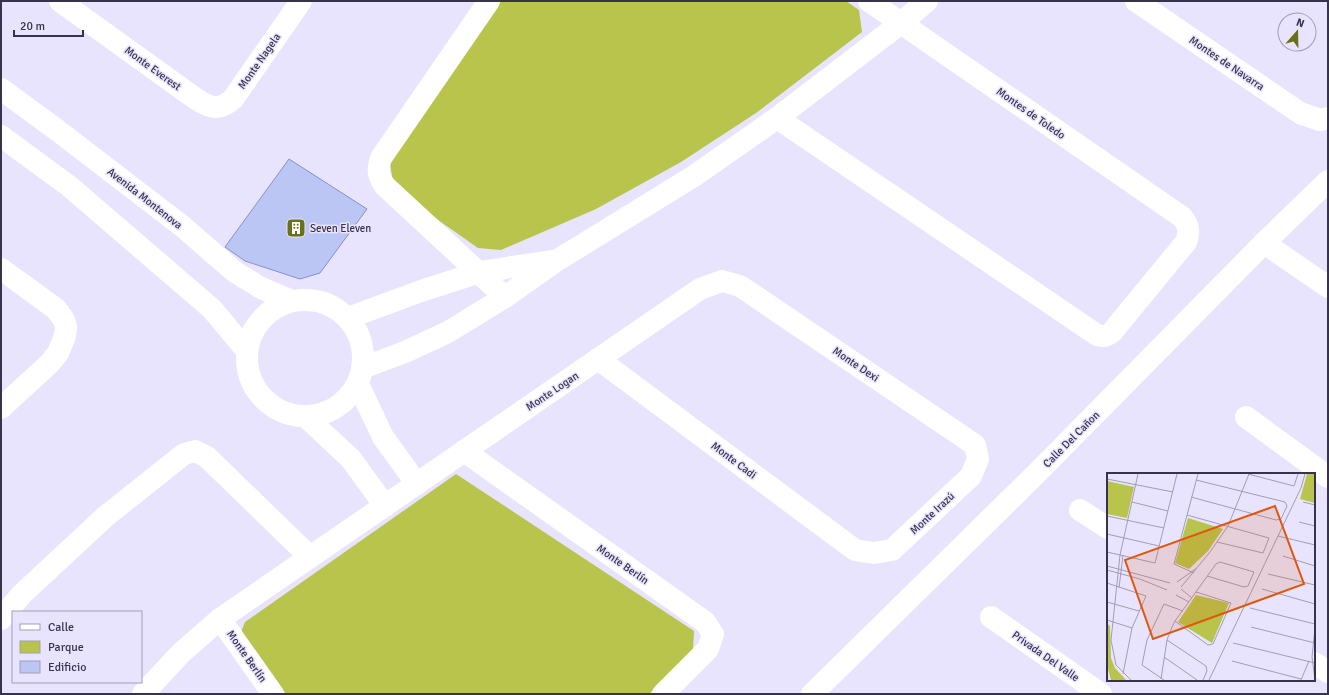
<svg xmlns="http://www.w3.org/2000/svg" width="1329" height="695" font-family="Signika,sans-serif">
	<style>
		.green { fill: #b8c44b }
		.building { fill: #bcc6f4; stroke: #8490cc }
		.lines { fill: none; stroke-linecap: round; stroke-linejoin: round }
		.minor { stroke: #fff; stroke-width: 22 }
		.labels { text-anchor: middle; stroke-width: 3; stroke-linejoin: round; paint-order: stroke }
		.street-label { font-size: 11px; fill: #38324b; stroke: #e9e4fe }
		.poi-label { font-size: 11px; fill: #38324b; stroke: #e9e4fe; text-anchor: start }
		.inset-road { fill: none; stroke: #a29db6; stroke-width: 1 }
		.view { fill: #df570f; fill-opacity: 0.15; stroke: #df570f; stroke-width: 2 }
		.inset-edge { fill: none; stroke: #38324b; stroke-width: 2 }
	</style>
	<rect width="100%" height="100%" fill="#e9e4fe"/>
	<!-- green -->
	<g class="green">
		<path d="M501,1h345l13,9 3,22 -106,81 -75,49 -85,47 -95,41 -23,-2 -84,-59 -4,-26z"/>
		<path d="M456,474l238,157 -1,19 -44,44h-363l-45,-62 4,-10z"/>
	</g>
	<!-- building -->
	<path class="building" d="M289,159l78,50 -47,64 -20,6 -55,-18 -20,-14z"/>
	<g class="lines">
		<!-- minor -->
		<g class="minor">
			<path d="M60,1l136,98c14,9 23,12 37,0l68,-98"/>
			<path d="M489,1l-108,157c-4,11 -3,18 4,28l120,111"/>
			<path d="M1136,1l164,112 20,7 8,-2"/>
			<path d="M1,89l56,41 125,96 53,46 26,16 31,13"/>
			<path d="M777,118l320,217c7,2 10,1 15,-3l74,-90c4,-10 3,-17 -4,-25l-313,-216"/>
			<path d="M1,136l68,50 143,123 35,42"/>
			<path d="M1264,243l64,44"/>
			<path d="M1,269l55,40 8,11 2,7 -1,9 -7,17 -9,11 -48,44"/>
			<circle cx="305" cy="358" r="58"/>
			<path d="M348,318l73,-27 59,-19 72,-11"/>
			<path d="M362,368l43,-16 43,-20 57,-35 51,-36 138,-85 83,-58 124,-95 26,-22"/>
			<path d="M358,384l25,53 34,47"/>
			<path d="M305,416l46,43 34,47"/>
			<path d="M1246,417l82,60"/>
			<path d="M464,451l241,171 8,12 -5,15 -45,45"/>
			<path d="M1080,510l28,18"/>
			<path d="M991,617l110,77"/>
			<path d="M1,619l20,-24 85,-79 78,-62 11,-3 12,6 103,100"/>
			<path d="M220,619l53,75"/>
			<path d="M1314,663l14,9"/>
			<path d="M143,694l38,-41 39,-34 480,-330 22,-8 18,5 235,159 3,14 -7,17 -79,74 -18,3 -19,-3 -257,-191"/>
			<path d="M812,694l223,-219 229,-232 64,-62"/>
		</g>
	</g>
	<!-- icons -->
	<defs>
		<g id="building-square" transform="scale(1)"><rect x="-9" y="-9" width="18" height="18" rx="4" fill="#697118" stroke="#e9e4fe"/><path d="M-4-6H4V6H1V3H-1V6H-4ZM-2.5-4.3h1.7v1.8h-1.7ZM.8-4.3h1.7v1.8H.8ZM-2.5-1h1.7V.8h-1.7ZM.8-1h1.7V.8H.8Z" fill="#fff"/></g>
	</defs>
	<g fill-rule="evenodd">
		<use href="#building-square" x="296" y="228"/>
	</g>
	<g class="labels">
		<!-- street labels -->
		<g class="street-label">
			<text transform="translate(259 61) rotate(-55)" y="4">Monte Nagela</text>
			<text transform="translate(1227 63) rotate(34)" y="4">Montes de Navarra</text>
			<text transform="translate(153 68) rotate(36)" y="4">Monte Everest</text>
			<text transform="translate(1031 113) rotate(35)" y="4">Montes de Toledo</text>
			<text transform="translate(145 198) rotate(38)" y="4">Avenida Montenova</text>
			<text transform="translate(856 364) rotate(34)" y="4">Monte Dexi</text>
			<text transform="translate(552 391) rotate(-34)" y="4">Monte Logan</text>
			<text transform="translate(1071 439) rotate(-45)" y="4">Calle Del Cañon</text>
			<text transform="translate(734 460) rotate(37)" y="4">Monte Cadi</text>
			<text transform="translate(932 513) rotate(-43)" y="4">Monte Irazú</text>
			<text transform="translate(623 564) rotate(35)" y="4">Monte Berlín</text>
			<text transform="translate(247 656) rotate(55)" y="4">Monte Berlín</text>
			<text transform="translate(1046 656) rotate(35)" y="4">Privada Del Valle</text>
		</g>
		<!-- poi labels -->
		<g class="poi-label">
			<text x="310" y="232">Seven Eleven</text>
		</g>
	</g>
	<!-- overview -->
	<g transform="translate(1107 473)">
		<rect width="208" height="208" fill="#e9e4fe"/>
		<path d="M200,1h8v29l-15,-4zM0,8l27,6 -7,31 -20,-4zM81,45l35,11 -15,22 -19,18 -14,-6zM89,122l33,8 -17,40 -34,-21zM0,150l3,3 1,32 4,10 11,12h-15l-4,-15z" fill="#b8c44b"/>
		<path class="inset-road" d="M141,1l46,12 4,-12M0,6l66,13M84,24l85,23 5,-1 6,-13 -2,-4 -89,-22M25,29l36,9M196,29l12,3M80,42l82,23 -6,15 -46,-11M0,43l57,12M192,49l16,4M0,61l52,12M171,63l37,9M0,79l48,11 22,-89M176,83l32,10M0,93l63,17M0,97l33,9 27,11M87,100l-20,-9 24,-90M161,101l47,11M70,109l20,-14M0,110l39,13 -14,32 -9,46M74,114l29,-35 18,-26 21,-52M12,115l4,-33M74,116l11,9M155,116l53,15M69,122l13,7M0,129l32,9M143,135l65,16M0,147l25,8M68,148l33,24 5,-1 18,-41 -35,-11M144,154l64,16M60,167l39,26 1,5 -4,9M126,170l82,20M57,184l33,23M125,188l69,18M54,206l6,-39 5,-13 3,-6 41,-57 4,-2 34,10 -6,14 -4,1 -37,-11M24,207l-15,-15 -5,-25 9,-85 18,-81M57,207l-22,-15 5,-25 17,-36 19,7M102,207l92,-192 4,-14M194,207l8,-19M208,207l-3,-23 3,-29"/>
		<path class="view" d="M168,33l29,78 -151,55 -28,-79z"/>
		<rect width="208" height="208" class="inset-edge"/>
	</g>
	<!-- border -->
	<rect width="1329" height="695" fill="none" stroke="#38324b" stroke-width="4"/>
	<!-- legend -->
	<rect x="12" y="611" width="130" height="72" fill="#e9e4fe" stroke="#a29db6"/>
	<rect x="20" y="624" width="20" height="6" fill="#ffffff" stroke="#a29db6"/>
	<text x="48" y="631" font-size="12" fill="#38324b">Calle</text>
	<rect x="20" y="641" width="20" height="12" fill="#b8c44b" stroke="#a29db6"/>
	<text x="48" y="651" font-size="12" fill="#38324b">Parque</text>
	<rect x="20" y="661" width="20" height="12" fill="#bcc6f4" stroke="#a29db6"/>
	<text x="48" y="671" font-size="12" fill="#38324b">Edificio</text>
	<!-- north arrow -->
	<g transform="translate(1297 32) rotate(20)"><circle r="19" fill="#e9e4fe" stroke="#a29db6"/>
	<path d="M0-3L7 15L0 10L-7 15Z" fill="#697118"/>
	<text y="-6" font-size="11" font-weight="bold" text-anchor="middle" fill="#38324b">N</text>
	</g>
	<!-- scale -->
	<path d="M14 30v6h69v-6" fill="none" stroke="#38324b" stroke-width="2"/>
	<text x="20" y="30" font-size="12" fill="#38324b" stroke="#e9e4fe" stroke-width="3" paint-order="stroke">20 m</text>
</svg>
